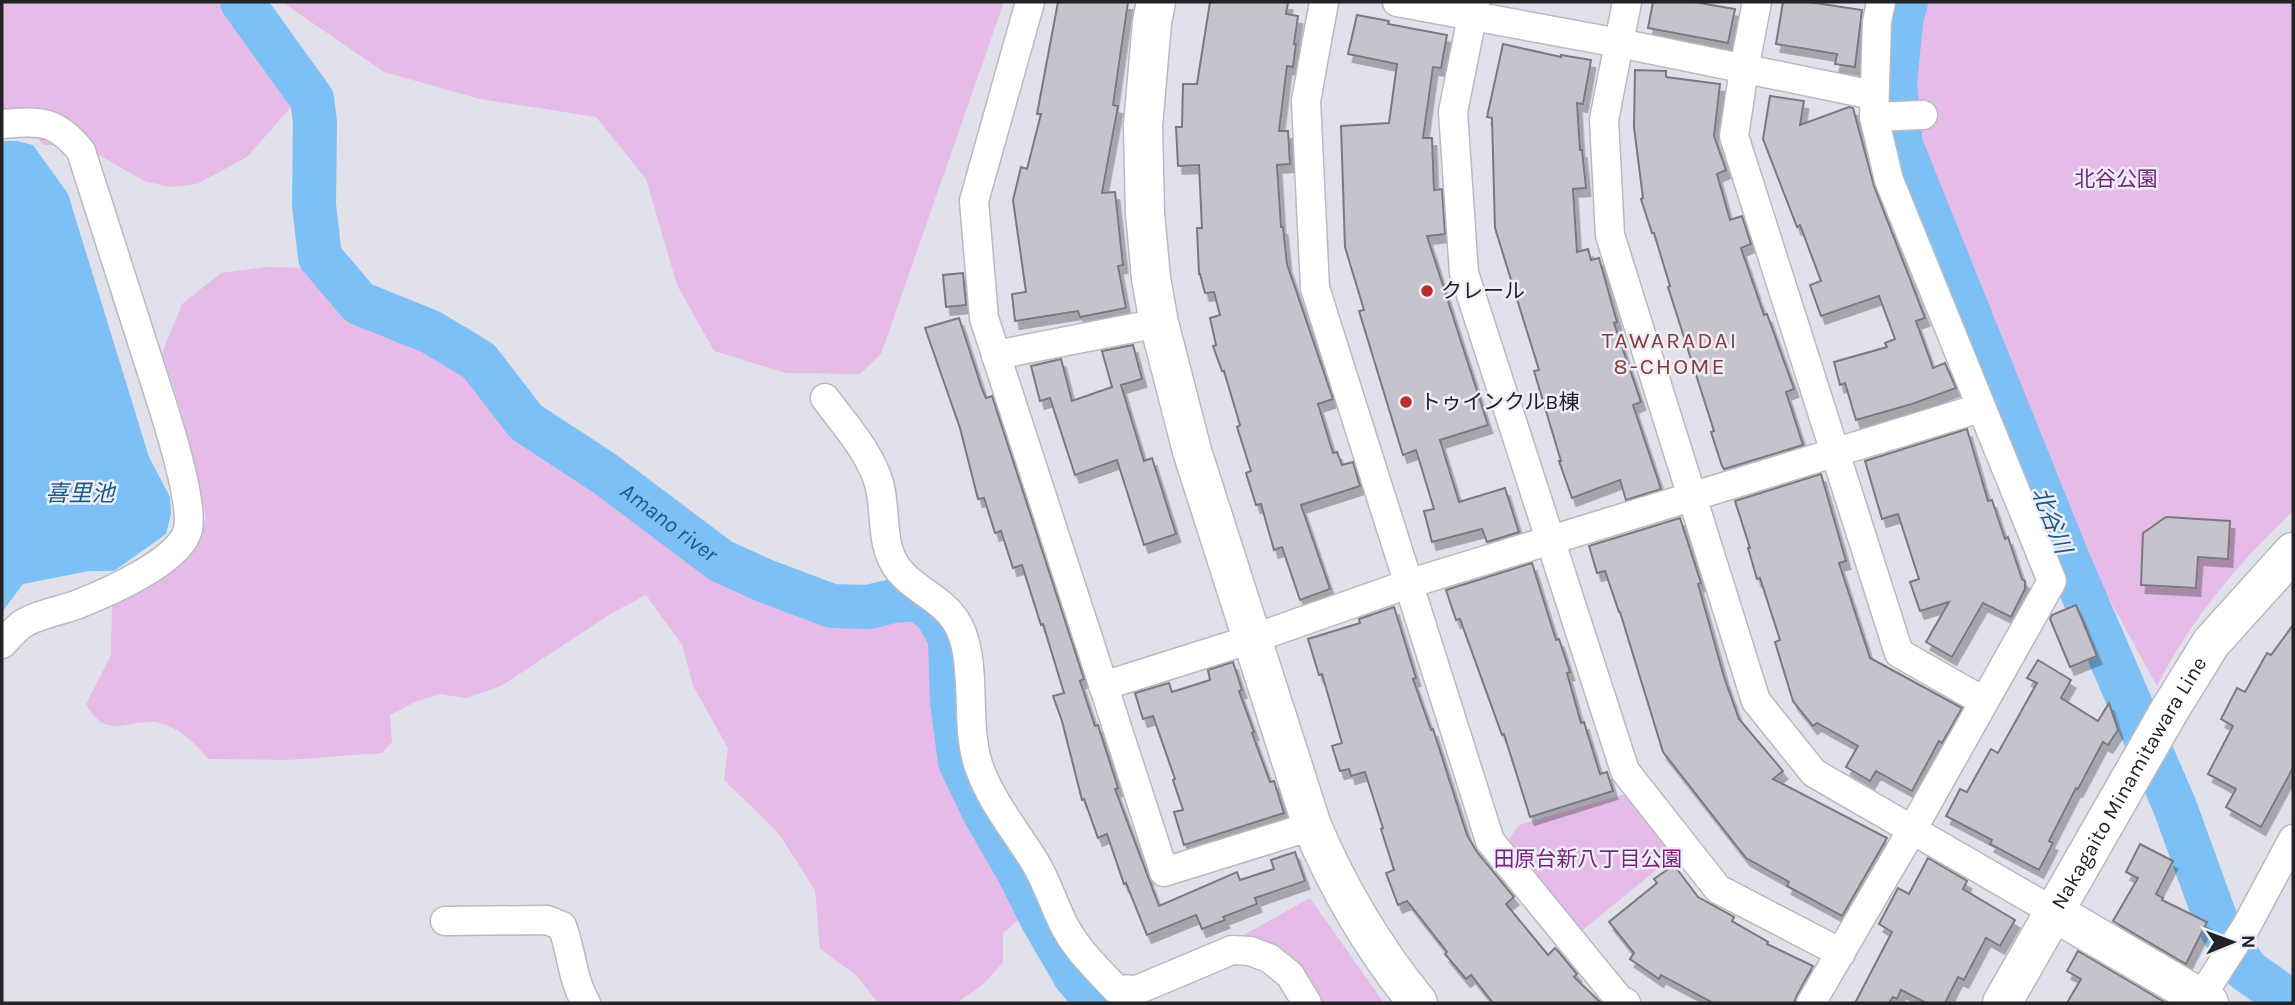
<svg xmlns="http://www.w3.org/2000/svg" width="2295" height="1005" font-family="Karla,'Noto Sans JP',sans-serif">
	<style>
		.green { fill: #e7bbe8 }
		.water { fill: #7dc0f5 }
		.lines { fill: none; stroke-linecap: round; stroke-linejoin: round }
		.river { stroke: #7dc0f5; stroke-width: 44 }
		.building { fill: #c7c3cc; stroke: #7b7880; stroke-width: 2; filter: url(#shadow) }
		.street-casing { stroke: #b8b9c2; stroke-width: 31 }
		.secondary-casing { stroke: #b8b9c2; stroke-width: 41 }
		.street { stroke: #fff; stroke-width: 28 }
		.secondary { stroke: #fff; stroke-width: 38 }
		.poi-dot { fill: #bb2c2a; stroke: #eeeef8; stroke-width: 2.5 }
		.labels { text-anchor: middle; stroke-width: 5; stroke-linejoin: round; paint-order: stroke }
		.park-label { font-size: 21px; fill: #77247c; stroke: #eeeef8 }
		.poi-label { font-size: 21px; fill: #222326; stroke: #eeeef8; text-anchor: start }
		.street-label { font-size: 21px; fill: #222326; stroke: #eeeef8 }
		.neighbourhood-label { font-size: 23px; letter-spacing: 2px; fill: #853d37; stroke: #eeeef8 }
		.water-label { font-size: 23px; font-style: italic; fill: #1c5b86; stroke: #eeeef8 }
	</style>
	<defs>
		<filter id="shadow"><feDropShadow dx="4.5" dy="8" stdDeviation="0" flood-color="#0004"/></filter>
	</defs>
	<rect width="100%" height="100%" fill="#e1e1eb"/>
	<!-- green -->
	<g class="green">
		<path d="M2,2h225l33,29 39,63 -5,10 -47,53 -50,27 -27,3 -26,-6 -62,-36h-38l-7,-7 -35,-3z"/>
		<path d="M282,2h722l-123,352 -21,20 -74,-1 -72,-22 -37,-66 -31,-106 -50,-62 -116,-18 -96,-27z"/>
		<path d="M1918,2h375v509c-54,51 -102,108 -136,175l-50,-91 -22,-28 -31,-82 -68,-155 -60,-149 -12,-55 -5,-46 2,-50z"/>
		<path d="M266,267l42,1 47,38 14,5 169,103 50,42 67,69 15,21 62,36 66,26 53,12 53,-15 29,14 21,154 14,22 18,45 24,38 9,41 -16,14v29l-19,22 -25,17 -6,2h-75l-21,-27 -37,-27 -5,-59 -36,-56 -55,-54 4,-32 -35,-62 -11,-41 -36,-50 -34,18 -111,73 -35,12 -27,-4 -24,8 -25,13 2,27 -10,11 -94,7 -80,-1c-13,-16 -27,-30 -48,-36 -28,-7 -53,21 -74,-19l25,-49 1,-51 12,-11 63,-34 19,-41 -25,-107 -19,-58 20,-49 39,-31z"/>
		<path d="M1625,794l52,59 -98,80 -71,-93 11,-15z"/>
		<path d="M1310,898l74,105h-72l-72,-66z"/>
	</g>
	<!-- water -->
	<path class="water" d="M2,141h15l16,4 35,49 81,263 21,40 1,17 -5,20 -52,37h-25l-66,13 -21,28z"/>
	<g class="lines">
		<!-- river -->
		<g class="river">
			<path id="s1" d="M242,2l70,97 3,23 -1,83 6,52 39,46 72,29 48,29 47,61 78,51 117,88 42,19 69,26 36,1 25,-6 25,-2 18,14 14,25 2,65 8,59 24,50 34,59 25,50 32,55 23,27"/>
			<path d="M1906,2l-5,20 -6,61 6,62 168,417 106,245 41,113 30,50 47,33"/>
		</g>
	</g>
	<!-- building -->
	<g class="building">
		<path d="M1058,2h70l-15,103 5,1 -16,87 13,-1 8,73 -5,1 8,42 -46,9 -2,-6 -63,10 -3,-27 14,-2 -13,-92 8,-33 6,2 14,-55h-4z"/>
		<path d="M1210,2h78l-2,12 12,2 -4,28h2l-3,23 -6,-1 -8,65h9l2,33 -13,1 4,62h2l4,37 46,135 -15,5 15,49 4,-1 5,13 11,-3 7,24 -59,19 29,84 -30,11 -18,-53 -8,3 -13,-46 -5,1 -10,-32 5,-2 -14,-44 3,-2 -16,-54h-2l-9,-25 3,-1 -6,-27 10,-3 -6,-23 -9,1 -5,-19h-1l-2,-46h5l-3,-63 -21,1 -2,-39h6l1,-43h14z"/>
		<path d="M1653,2h41l41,7 -7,34 -80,-15z"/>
		<path d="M1783,2h26l53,8 -7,57 -20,-3 2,-10 -61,-10z"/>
		<path d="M1357,15l32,6 -1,3 59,11 -6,33 -8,-1 -10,71h9l2,52 8,-1 3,45 -18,2 61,189 -48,15 19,62 46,-14 14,44 -32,10 -5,-13 -50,13 -8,-31 10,-2 -18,-59 -13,5 -44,-144 5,-1 -19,-63 -4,-121 48,-3 8,-59 -49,-10z"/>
		<path d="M1503,44l58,13v-2l30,5 -8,44 -6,-1 3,47h2l4,38 -13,1 4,63 11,-3 3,11 8,-2 18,64 -3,1 27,79 -8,3 28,84 -35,11 -6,-20 -48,18 -13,-37h2l-27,-90 5,-1 -44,-142 -3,-110 -5,-1z"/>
		<path d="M1635,70l31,1v6l54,7 -6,52 12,34 -9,4 13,46 12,-4 9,28 -10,4 23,67 3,-1 27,75 -8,3 17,53 -79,24 -2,-3 -11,-34 3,-1 -46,-144 2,-1 -16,-53h-2l-11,-34 2,-1 -9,-71z"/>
		<path d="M1770,96l34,5 -4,24 49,-18 4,1 21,78 51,132 -9,3 17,47 12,-5 11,25 -44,16 -56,16 -11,-37 -5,2 -6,-23 53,-15 -2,-4 10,-4 -16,-43 -58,20 -11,-31 11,-4 -21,-56 -3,2 -34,-88z"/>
		<path d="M963,273l3,32 -20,2 -3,-32z"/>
		<path d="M959,318l23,71 4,9 6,-2 90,277 2,6 -4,2 15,45 3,-1 20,63 -3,1 44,117 78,-34 3,8 34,-11 -3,-9 24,-8 10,29 -50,17 2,6 -34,13 2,3 -23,9 -6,-14 -49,20 -21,-52 -2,1 -17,-50 -9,4 -14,-39 -2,1 -20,-79 -9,-25 11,-3 -21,-69 -2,1 -19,-60 -9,3 -12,-37 -6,2 -11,-35 -6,1 -18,-71 -35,-100z"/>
		<path d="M1133,345l9,34 -21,6 23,76 8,-3 24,76 -32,11 -27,-85 -42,15 -25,-77 -10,3 -9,-35 30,-7 11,42 40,-14 -10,-36z"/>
		<path d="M1967,429l21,72 4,-1 13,39 3,-2 14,42 3,2v8l-14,28 -28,-14 -31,54 -26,-15 23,-40 -29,9 -10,-29 9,-3 -21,-65 -16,5 -17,-58z"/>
		<path d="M1821,474l25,87 -7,2 31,95 92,50 -20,35 -3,-2 -27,50 -36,-20 -6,10 -24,-14 12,-21 -41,-23 -4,3 -20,-25 -18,-59 5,-2 -20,-62 -3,1 -9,-31h2l-15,-47z"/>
		<path d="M2166,517l64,4 -2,38 -30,-2 -2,31 -55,-3 2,-52z"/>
		<path d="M1680,518l21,65 -3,1 26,93 15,42 44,52 -10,8 114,59 -45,78 -55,-30 2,-4 -43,-24 -83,-106 -43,-140h-1l-14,-41 -8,2 -8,-27z"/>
		<path d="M1532,563l24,77 3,-1 11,33 -3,1 14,50 3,-1 16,52 7,-2 6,19 -83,26 -26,-83 -2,1 -42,-116 -4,1 -10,-30z"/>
		<path d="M2076,605l21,51 -27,11 -20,-48 2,-4z"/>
		<path d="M1394,607l22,71 -3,1 18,51 2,-1 34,106 10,17 37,45 -8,7 42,51 7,-7 3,3 19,23 -3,3 27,26h-108l-22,-28 -5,4 -21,-25 2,-2 -40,-51 -9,4 -12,-32 8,-3 -13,-41 2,-1 -18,-56 -14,4 -2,-7 -9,2 -8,-25 10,-3 -20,-69 -3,1 -11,-36 52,-16 -1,-4z"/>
		<path d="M2293,625v143l-32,59 -35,-20 10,-18 -28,-15 25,-48 -12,-7 16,-31 8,4 22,-39 4,2z"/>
		<path d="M2038,660l33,20 -10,18 37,23 11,-18 9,27 -10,15 -5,-3 -25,47 -2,-1 -27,53 4,2 -14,27 -49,-26 2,-4 -46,-24 14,-27 7,3 24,-43 7,4 39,-70 -10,-5z"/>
		<path d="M1233,662l9,28 -3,1 15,41 -2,1 18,49 4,-1 10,32 -100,32 -10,-33 9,-2 -10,-30 2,-1 -22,-63 -10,3 -8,-26 34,-10 3,9 38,-12 -2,-10z"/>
		<path d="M2140,844l33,17 -17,33 7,4 -1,2 45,22 -21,42 -73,-43 25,-43 -12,-6z"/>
		<path d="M1928,858l39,23 -4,8 52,31 -15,26 -14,-8 -22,42 -6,-3 -13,26h-19l-25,-13 -4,9 -4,-2 -4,6h-34l37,-71 -13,-8 19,-36 11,6z"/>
		<path d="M1674,865l24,32 36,20 -2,4 36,21 -1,2 46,22 -16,29 -3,8h-81l-52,-28 -2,4 -29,-20 4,-6 -25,-31 48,-39 -3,-4z"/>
		<path d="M2078,951l88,52h-99l14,-24 -14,-8z"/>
	</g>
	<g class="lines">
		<!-- street casing -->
		<g class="street-casing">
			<g id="street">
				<path d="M1030,2l-56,199 10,117 180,554 148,-46"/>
				<path d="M1324,2l-18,99 9,187 175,553 129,158 7,4"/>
				<path d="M1397,2l222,41 254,52"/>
				<path d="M1475,2l-22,110 11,161 161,498 93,118 123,64"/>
				<path d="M1627,2l-23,118 6,115 146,466 58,72 240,139"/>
				<path d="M1757,2l-13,67 -10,67 165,517 84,48"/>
				<path d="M1874,117l49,-2"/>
				<path d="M2,124c38,-3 53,-5 79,27l83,259c8,26 29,94 24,119 -6,32 -84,65 -112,76 -17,6 -41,10 -55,20 -7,6 -13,13 -19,19"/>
				<path d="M996,355l163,-32"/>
				<path d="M825,398c20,27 44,53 54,85 7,25 2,55 14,78 18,34 61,35 72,82 10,39 1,82 13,121 11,34 34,62 53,92 14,20 21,45 32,67 12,25 34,46 53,66l21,1 95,-40 18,1 19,7 21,17 17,28"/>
				<path d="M1103,686l149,-47 156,-55 572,-176"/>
				<path d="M445,921l102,-1 15,6c10,26 10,54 24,77"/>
				<path d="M1811,1003l101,-173 140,-249 -163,-401 -15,-63 3,-95 4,-20"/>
				<path d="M2197,1003l50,-78 46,-86"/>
			</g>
		</g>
		<!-- secondary casing -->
		<g class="secondary-casing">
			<g id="secondary">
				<path d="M1156,2l-4,20 -9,104 2,87 6,65 8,45 33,128 120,375c27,64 62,123 106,177"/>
				<path d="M2054,912l155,91"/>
				<path id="s2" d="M2002,1003l167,-292 42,-68 82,-91"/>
			</g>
		</g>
		<!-- street -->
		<use href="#street" class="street"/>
		<!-- secondary -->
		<use href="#secondary" class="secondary"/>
	</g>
	<!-- markers -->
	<g class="poi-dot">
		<circle cx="1427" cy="291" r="7"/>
		<circle cx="1406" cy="402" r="7"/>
	</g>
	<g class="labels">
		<!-- park labels -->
		<g class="park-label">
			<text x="2116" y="186">北谷公園</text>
			<text x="1588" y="866">田原台新八丁目公園</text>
		</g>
		<!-- poi labels -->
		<g class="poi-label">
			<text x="1441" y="298">クレール</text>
			<text x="1420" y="409">トゥインクルB棟</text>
		</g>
		<!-- street labels -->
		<g class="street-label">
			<text dy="7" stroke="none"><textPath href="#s2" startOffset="254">Nakagaito Minamitawara Line</textPath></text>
		</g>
		<!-- neighbourhood labels -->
		<g class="neighbourhood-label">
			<text x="1670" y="348">TAWARADAI<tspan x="1670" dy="26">8-CHOME</tspan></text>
		</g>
		<!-- water labels -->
		<g class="water-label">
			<text x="80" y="501">喜里池</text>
			<text transform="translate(2052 520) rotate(68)" y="8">北谷川</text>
			<text dy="8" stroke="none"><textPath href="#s1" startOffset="724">Amano river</textPath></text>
		</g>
	</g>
	<!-- border -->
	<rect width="2295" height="1005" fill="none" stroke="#222326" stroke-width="7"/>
	<!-- north arrow -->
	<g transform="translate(2232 942) rotate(89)" stroke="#eeeef8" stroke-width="5" paint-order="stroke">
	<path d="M0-5L12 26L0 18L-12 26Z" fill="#222326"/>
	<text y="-10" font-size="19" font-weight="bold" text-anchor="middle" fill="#222326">N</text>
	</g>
</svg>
